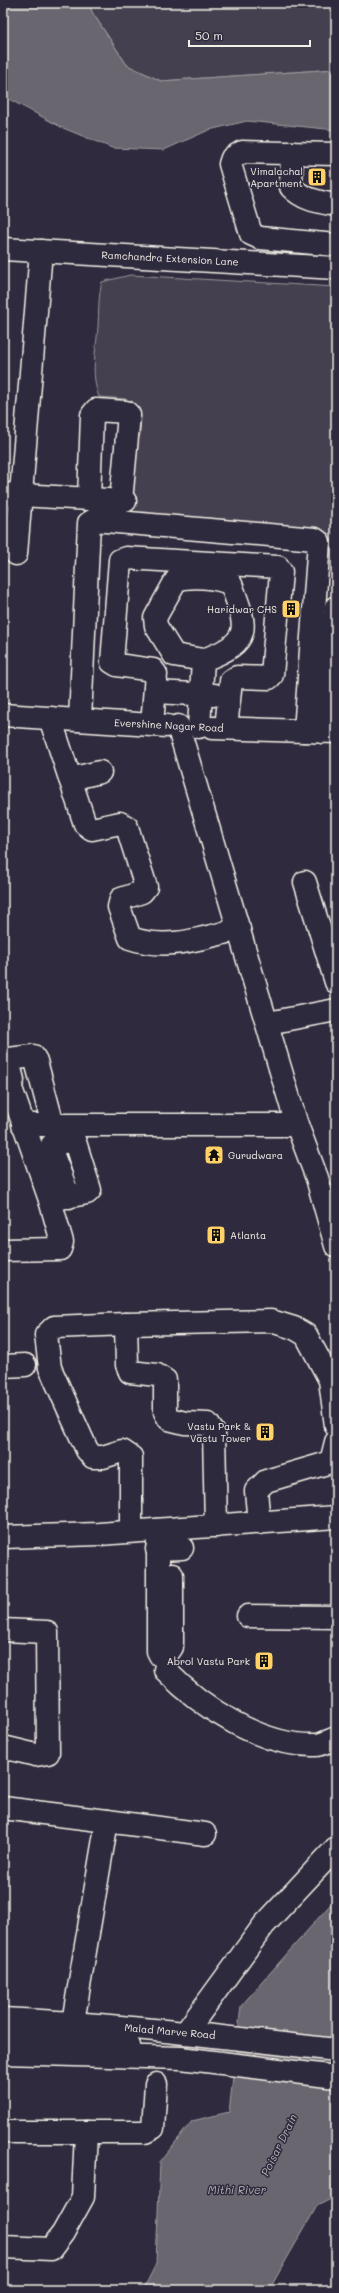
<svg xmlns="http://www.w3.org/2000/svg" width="339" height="2293" font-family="Mali,sans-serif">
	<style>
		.green { fill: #454050; stroke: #9c989c }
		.water { fill: #6a6670; stroke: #a19ea0 }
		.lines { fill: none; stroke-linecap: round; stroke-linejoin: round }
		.minor-casing { stroke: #f4f1e8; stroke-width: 25 }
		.major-casing { stroke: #f4f1e8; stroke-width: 25 }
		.minor { stroke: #2f2a3d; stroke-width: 22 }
		.major { stroke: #2f2a3d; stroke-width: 22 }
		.labels { text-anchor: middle; stroke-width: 3; stroke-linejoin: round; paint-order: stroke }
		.poi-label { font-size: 10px; fill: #f4f1e8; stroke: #2f2a3d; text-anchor: end }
		.street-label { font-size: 10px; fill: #f4f1e8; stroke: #2f2a3d }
		.water-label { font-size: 11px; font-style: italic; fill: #b6b2b2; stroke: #2f2a3d }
	</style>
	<rect width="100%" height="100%" fill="#2f2a3d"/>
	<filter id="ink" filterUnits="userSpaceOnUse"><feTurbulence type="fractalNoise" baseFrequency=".025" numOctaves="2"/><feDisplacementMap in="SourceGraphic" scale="8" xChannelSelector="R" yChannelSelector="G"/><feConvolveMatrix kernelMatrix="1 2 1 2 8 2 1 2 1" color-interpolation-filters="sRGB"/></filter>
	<g filter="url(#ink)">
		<!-- green -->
		<g class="green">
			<path d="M89,3h247v66l-175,12 -34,-16 -35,-53z"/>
			<path d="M130,275l206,12v247l-204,-16 -3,-34v-27l11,-22 1,-20 -16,-16 -26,-2c-9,-24 -3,-45 -1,-70 1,-16 0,-29 4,-45z"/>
		</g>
		<!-- water -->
		<g class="water">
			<path d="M3,3h86l3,9 35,53 34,16 175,-12v61l-89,-9 -38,9 -45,20 -52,-2 -49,-20 -60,-32z"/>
			<path d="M336,1898v301h-5l-14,7 -48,84h-126l13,-26 4,-102 32,-41 37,-9 12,-106z"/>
		</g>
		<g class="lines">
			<!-- minor casing -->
			<g class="minor-casing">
				<g id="minor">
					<path d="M292,153l-1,34c12,13 29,15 45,18"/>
					<path d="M336,154l-94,-2 -10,6 -2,6 21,70 9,4 76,7"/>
					<path d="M3,249l333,19"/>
					<path d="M3,494l122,7"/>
					<path d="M89,499l3,-84 4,-5 30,2 3,3 -8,86"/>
					<path d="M16,554l25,-303"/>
					<path d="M155,692l59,3"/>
					<path d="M3,715l164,11"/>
					<path d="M50,718l35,106 7,5 28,-6 7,4 19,60 -4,5 -21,7 -2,8 11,31c37,13 73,0 109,-9"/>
					<path d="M80,720l9,-197 5,-3 221,19 4,3 -14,189"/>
					<path d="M152,725l4,-51 -3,-4 -36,-5 -5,-3 8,-102 6,-2 152,9 3,5 -9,103 -3,3 -32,-1 -6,4 -5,47"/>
					<path d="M178,726l119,399 20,53 19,68"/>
					<path d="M199,727l4,-67c51,-18 44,-33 28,-76 -14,-7 -40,-9 -55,-4l-21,38 1,8 18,29 29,5"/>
					<path d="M212,728l124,4"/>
					<path d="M322,732l14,-125"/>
					<path d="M70,779l30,-7"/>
					<path d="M305,882l31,100"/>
					<path d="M268,1023l68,-13"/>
					<path d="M3,1065l47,135 12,42 -2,7 -57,1"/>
					<path d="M13,1080l-5,-19 1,-2 24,-3 3,5 17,64"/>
					<path d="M23,1125h274"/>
					<path d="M50,1200l37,-7 3,-3 -15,-48 -4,-2 -19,5 -1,5 18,47"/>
					<path d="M126,1324l145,-3 23,7 12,7 24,45 6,46"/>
					<path d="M3,1366l22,-1"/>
					<path d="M259,1523l-3,-32 10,-10 65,-19 5,-20"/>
					<path d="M158,1530v121l2,4 7,-1 5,-7v-72"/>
					<path d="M131,1531v-74l-9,-6 -19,6h-10l-6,-7 -37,-82 -4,-33 8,-8 72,-3 1,41 3,7 27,3 8,5v32l4,7 16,4 23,1 6,9 2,93"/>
					<path d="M3,1537l96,-3 237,-17"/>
					<path d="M157,1549l25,-1"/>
					<path d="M248,1616l88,1"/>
					<path d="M3,1630l44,2 1,121 -12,2 -33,-8"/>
					<path d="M165,1670c36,37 96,77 151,75 6,0 14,-5 20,-7"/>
					<path d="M3,1808l104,13 -34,201"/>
					<path d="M107,1821l98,13"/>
					<path d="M186,2032l78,-107 72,-77"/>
					<path d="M3,2132h142l8,-4 3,-44"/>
					<path d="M3,2247l48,2 12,-16 20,-36 3,-65"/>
				</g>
			</g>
			<!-- major casing -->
			<g class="major-casing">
				<g id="major">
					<path d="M3,2019c112,5 222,18 333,31"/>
					<path d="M3,2035l112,6 14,5"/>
					<path d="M3,2053l178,5 155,19"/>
				</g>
			</g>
			<!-- minor -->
			<use href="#minor" class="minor"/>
			<!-- major -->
			<use href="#major" class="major"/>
		</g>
	</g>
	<!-- icons -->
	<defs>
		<g id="building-square" transform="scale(1)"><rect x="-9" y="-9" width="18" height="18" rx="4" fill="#ffd166" stroke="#2f2a3d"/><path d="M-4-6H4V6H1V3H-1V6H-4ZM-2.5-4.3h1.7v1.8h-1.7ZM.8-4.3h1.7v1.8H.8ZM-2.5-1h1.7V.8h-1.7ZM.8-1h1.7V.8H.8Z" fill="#111"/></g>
		<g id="temple-square" transform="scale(1)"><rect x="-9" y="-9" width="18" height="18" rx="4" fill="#ffd166" stroke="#2f2a3d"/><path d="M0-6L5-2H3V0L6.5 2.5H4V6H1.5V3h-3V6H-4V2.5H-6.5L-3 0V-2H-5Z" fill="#111"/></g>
	</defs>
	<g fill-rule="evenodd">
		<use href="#building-square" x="317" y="177"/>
		<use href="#building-square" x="291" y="609"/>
		<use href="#temple-square" x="214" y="1155"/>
		<use href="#building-square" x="216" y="1235"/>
		<use href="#building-square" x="265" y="1432"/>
		<use href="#building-square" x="264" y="1661"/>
	</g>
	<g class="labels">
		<!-- poi labels -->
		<g class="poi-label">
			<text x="303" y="175">Vimalachal<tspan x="303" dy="12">Apartment</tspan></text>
			<text x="277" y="613">Haridwar CHS</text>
			<text x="228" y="1159" text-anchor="start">Gurudwara</text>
			<text x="230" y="1239" text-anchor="start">Atlanta</text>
			<text x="251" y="1430">Vastu Park &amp;<tspan x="251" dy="12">Vastu Tower</tspan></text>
			<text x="250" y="1665">Abrol Vastu Park</text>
		</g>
		<!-- street labels -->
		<g class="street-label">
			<text transform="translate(170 258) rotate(3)" y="4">Ramchandra Extension Lane</text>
			<text transform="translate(169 725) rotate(3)" y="4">Evershine Nagar Road</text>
			<text transform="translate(170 2031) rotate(5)" y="4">Malad Marve Road</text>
		</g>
		<!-- water labels -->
		<g class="water-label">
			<text transform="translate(279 2145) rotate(-64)" y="4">Poisar Drain</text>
			<text x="237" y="2194">Mithi River</text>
		</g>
	</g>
	<!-- margin -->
	<rect width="339" height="2293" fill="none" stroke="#2f2a3d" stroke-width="16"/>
	<rect x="8" y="8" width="323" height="2277" fill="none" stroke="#f4f1e8" stroke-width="1.5" filter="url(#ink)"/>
	<!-- scale -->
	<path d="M189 40v6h121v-6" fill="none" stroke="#f4f1e8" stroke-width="2"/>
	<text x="195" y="40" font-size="12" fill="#f4f1e8" stroke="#2f2a3d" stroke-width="3" paint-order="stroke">50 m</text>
</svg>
